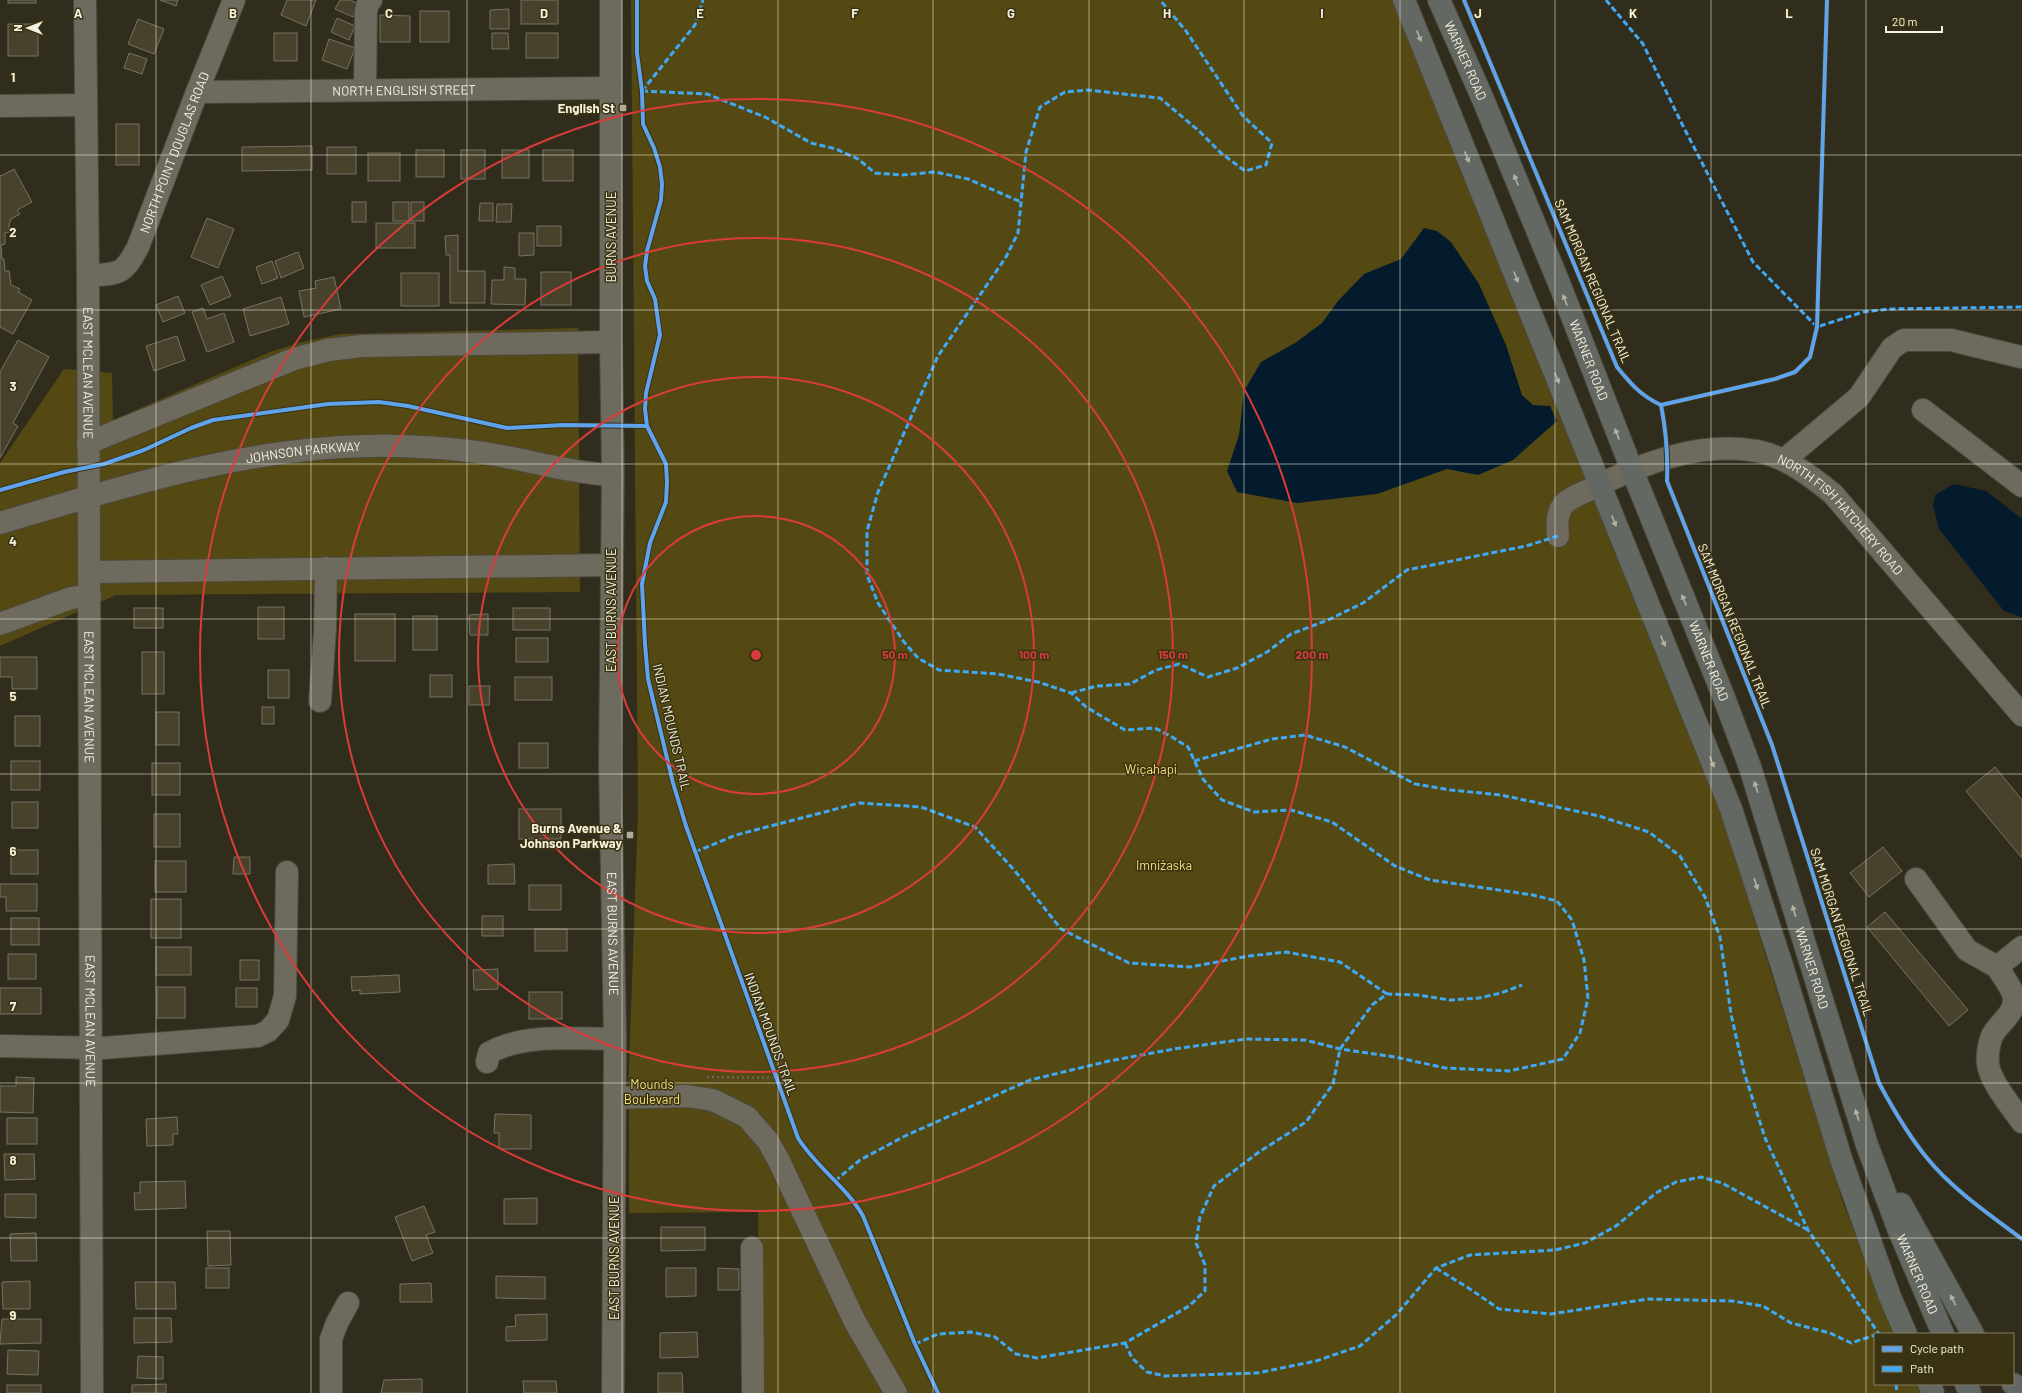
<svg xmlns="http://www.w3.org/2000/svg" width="2022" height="1393" font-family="Barlow,sans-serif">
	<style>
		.green { fill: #544913 }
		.water { fill: #041b2d }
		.building { fill: #48422c; stroke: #767264 }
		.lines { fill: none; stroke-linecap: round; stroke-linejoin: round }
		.minor-casing { stroke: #4c493c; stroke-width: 24 }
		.highway-casing { stroke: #4c493c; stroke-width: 24 }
		.path { stroke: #6a685b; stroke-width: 2.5; stroke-dasharray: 2 3; stroke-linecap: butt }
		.minor { stroke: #6e6b5e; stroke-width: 22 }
		.highway { stroke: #636862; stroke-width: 22 }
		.quiet { stroke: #3fa9f5; stroke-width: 3; stroke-dasharray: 6 3; stroke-linecap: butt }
		.cycleway-casing { stroke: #3a3313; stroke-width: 6 }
		.cycleway { stroke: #60a3ed; stroke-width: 4 }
		.oneway { fill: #b3b4a7 }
		.grid { fill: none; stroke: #f5f2df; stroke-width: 1; stroke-opacity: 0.55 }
		.ring { fill: none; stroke: #d93c3a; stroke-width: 2 }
		.poi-dot { fill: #b0ad9b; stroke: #3a3313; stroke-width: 1.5 }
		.labels { text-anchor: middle; stroke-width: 3; stroke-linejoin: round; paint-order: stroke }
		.street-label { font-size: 13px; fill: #f5f2df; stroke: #3a3313 }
		.poi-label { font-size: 13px; font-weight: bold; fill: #f5f2df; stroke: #3a3313; text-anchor: end }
		.park-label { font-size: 13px; fill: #f5de78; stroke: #3a3313 }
		.grid-label { font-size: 13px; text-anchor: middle; font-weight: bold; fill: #f5f2df; stroke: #3a3313; stroke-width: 3; stroke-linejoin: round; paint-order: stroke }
		.centre { fill: #d93c3a; stroke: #3a3313; stroke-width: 2 }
		.ring-label { font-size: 12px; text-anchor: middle; font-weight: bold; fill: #d93c3a; stroke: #3a3313; stroke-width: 3; stroke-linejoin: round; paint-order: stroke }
	</style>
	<rect width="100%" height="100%" fill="#312d1c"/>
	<!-- green -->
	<g class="green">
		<path d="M631,0h764l326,813 123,393 52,128h-21v50h41l4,9h-1161l-1,-181 -129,1v-145l9,-259z"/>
		<path d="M578,328l2,264 -464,3 -116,51v-183l64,-94 48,4 1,47 157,-68 32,-10 38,-8z"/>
	</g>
	<!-- water -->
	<g class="water">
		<path d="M1424,228l13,3 14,11 28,42 27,61 16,50 11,10 17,1 7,15 -44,39 -35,15 -31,-6 -70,25 -80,9 -60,-11 -10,-21 12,-36 5,-44 17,-29 34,-19 27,-20 16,-22 26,-27 37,-15z"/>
		<path d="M1954,484l32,7 36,28v98l-18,-6 -65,-82 -6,-23 2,-11z"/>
	</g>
	<!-- building -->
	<g class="building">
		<rect x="8" y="0" width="28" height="3"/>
		<path d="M160,0h18l-2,6z"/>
		<path d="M287,0h29l-10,26 -25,-11z"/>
		<path d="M340,0h10l9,4 -6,13 -18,-8z"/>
		<rect x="521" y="0" width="37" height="24"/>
		<path d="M509,9v20h-19v-19z"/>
		<rect x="420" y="11" width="29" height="31"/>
		<path d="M380,15l30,1v26h-30z"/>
		<path d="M337,18l18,8 -6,14 -18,-8z"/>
		<path d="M138,19l26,10 -10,25 -26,-10z"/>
		<rect x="8" y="24" width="30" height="32"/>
		<rect x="274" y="33" width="23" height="28"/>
		<path d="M492,33h16l1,16h-17z"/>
		<rect x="526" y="33" width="32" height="25"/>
		<path d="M329,39l26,9 -8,21 -25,-9z"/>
		<path d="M129,53l18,6 -5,15 -18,-6z"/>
		<rect x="116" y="124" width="23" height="41"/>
		<path d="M312,146v24l-70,1v-24z"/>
		<rect x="327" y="147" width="29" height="27"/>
		<rect x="416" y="150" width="28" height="27"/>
		<rect x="461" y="150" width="24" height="29"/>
		<rect x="502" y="150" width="27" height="28"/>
		<rect x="543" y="150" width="30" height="31"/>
		<rect x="368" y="153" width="32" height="28"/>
		<path d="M14,169l18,33 -15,8 3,4 -9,5 -2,5v8l-4,1v11l-4,1 1,14h2l1,12h4l2,14 9,4 -2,3 14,8 -19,34 -13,-7v-152l1,1z"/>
		<rect x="352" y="202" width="14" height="20"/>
		<rect x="393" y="202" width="16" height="19"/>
		<rect x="411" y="202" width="13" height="19"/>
		<path d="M480,203h13v18h-14z"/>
		<path d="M497,204h15l-1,18h-15z"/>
		<path d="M207,218l27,11 -16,39 -27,-11z"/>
		<rect x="376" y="223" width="39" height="25"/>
		<rect x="537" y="226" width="24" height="20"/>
		<path d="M519,233h15v22l-15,1z"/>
		<path d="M458,235v36h27v32h-35v-48h-4l-1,-19z"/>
		<path d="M298,252l6,16 -23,10 -6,-17z"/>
		<path d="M272,261l6,17 -16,6 -6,-17z"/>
		<path d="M504,267l11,1v11h11l-1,26 -34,-1 1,-24h12z"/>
		<rect x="541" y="272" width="30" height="33"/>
		<rect x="401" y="273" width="38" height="33"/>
		<path d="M222,276l9,20 -21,9 -9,-20z"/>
		<path d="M334,277l7,32 -37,8 -5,-26 17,-3 -1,-7z"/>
		<path d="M178,296l7,17 -22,9 -7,-17z"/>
		<path d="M281,297l8,27 -39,12 -7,-27z"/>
		<path d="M203,308l4,11 17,-6 10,29 -27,10 -15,-40z"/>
		<path d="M177,336l8,24 -31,11 -8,-25z"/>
		<path d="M18,340l31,17 -36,66 5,3 -18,32v-86z"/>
		<rect x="258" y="607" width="26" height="32"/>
		<rect x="134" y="608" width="29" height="20"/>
		<rect x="513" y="608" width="37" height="22"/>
		<rect x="355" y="614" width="40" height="47"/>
		<path d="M488,614v21h-18l-1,-20z"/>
		<rect x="413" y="616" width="24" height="34"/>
		<rect x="516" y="638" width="32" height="24"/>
		<rect x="142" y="652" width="22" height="42"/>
		<path d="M0,657h37v32h-25v-12h-12z"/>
		<rect x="268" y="670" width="21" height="28"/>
		<rect x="430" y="675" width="22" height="22"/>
		<rect x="515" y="677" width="37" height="23"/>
		<path d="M469,686h21l-1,19h-20z"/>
		<rect x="262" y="707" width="12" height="17"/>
		<rect x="156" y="712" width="23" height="33"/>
		<rect x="15" y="716" width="25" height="30"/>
		<rect x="519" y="743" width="29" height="25"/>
		<rect x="11" y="761" width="29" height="29"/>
		<rect x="152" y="763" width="28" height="32"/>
		<path d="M1995,767l27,33v58l-56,-67z"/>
		<rect x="12" y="802" width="26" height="26"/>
		<rect x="519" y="809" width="42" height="30"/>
		<rect x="154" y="814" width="26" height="33"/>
		<path d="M1883,847l19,24 -33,26 -19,-24z"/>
		<rect x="11" y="850" width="27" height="24"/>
		<path d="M234,857h16v17h-17z"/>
		<rect x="155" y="861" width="31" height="31"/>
		<path d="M514,864l1,20h-27v-19z"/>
		<path d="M0,884h37v27h-31v-14h-6z"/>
		<rect x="529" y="885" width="32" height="25"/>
		<rect x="151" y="899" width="30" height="39"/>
		<path d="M1885,912l83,98 -19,16 -82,-99z"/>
		<rect x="482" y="916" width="21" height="20"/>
		<rect x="11" y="918" width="28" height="27"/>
		<rect x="535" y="929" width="32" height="22"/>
		<rect x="156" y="947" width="35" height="28"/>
		<rect x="8" y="954" width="28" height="25"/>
		<rect x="240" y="960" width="19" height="20"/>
		<path d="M498,969v20l-24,1 -1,-20z"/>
		<path d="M399,975l1,17 -40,2v-4l-8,1 -1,-14z"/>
		<rect x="157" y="987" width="28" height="31"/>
		<rect x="0" y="988" width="41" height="26"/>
		<rect x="236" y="988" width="21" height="19"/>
		<rect x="529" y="992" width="33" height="27"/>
		<path d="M16,1077l18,1 -1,35 -33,-1v-26h16z"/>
		<path d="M495,1114l36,1v34h-32v-16h-5z"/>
		<path d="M177,1117l1,17h-5v11l-26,1 -1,-27z"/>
		<rect x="7" y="1118" width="30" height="26"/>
		<path d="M4,1154h30l1,25 -30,1z"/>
		<path d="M185,1181l1,27 -51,2 -1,-17h6v-11z"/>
		<path d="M5,1194h31v24l-31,-1z"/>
		<path d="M537,1198v26h-33v-25z"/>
		<path d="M424,1206l11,26 -9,3 7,18 -21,8 -17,-44z"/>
		<path d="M661,1227h44v23l-44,1z"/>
		<path d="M207,1231h23l1,34 -23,1z"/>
		<path d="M36,1233l1,28h-26l-1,-27z"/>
		<rect x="206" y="1268" width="23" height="20"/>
		<path d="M666,1268h30v28l-30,1z"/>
		<path d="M718,1268l21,1v21h-21z"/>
		<path d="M496,1276l49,1v22l-49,-1z"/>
		<path d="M30,1281v28h-27l-1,-27z"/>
		<path d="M135,1282h40l1,27h-40z"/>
		<path d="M431,1283l1,19h-32v-18z"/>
		<path d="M547,1314v26l-41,1v-14l10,-1 -1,-11z"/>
		<path d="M134,1318h37l1,24 -38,1z"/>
		<path d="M2,1319h39v24l-41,1z"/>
		<path d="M697,1332l1,25 -38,1v-25z"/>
		<path d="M8,1350l31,1 -1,24 -31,-1z"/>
		<path d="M138,1356l25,1v22l-26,-1z"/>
		<path d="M658,1373h24l1,20h-25z"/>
		<path d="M422,1379v14h-41l3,-13z"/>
		<path d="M523,1381h33l1,12h-33z"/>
		<path d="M166,1384v9h-34v-8z"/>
		<rect x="7" y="1385" width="34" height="8"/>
	</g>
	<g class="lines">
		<!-- minor casing -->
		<g class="minor-casing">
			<g id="minor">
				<path id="s1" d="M85,0l3,276 4,1117"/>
				<path id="s2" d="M611,0v342l2,133 -3,287 5,277 -2,354"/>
				<path d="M365,90l1,-79 2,-8 3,-3"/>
				<path id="s3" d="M197,92l414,-4"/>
				<path d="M0,106l86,-1"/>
				<path id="s4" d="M88,276c31,-3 35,0 50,-29l59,-155 37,-92"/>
				<path d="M1923,410l99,76"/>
				<path d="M88,443l206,-84 34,-9 34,-4 249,-4"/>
				<path d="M1784,460l75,-63 33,-49 12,-8h47l70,17"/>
				<path id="s5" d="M0,523c118,-35 244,-75 367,-77 40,-1 90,2 129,9 39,7 77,18 117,20"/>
				<path id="s6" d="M1558,536c-1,-11 -2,-25 8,-34 7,-6 19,-10 27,-14 50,-25 107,-47 164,-37 29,6 54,25 76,43l189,221"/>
				<path d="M90,572l521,-7"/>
				<path d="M0,624l71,-26 19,-2"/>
				<path d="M320,701l5,-71 1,-62"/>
				<path d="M1916,879l51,71 30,17"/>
				<path d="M2022,947l-25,20c5,8 13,18 16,27 5,16 -10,26 -18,37 -6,8 -8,23 -7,33 2,18 24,43 34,58"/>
				<path d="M0,1046l103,2 155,-12 10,-5 10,-11 7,-24 2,-124"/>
				<path d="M487,1062l2,-9c34,-20 88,-14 126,-14"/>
				<path d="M615,1098l72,-2 26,4 34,17 21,24 11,20 76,161 41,71"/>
				<path d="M752,1248l1,145"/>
				<path d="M331,1393v-54l6,-16 11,-20"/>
			</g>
		</g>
		<!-- highway casing -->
		<g class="highway-casing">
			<g id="highway">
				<path d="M1404,0l327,809 51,157 60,196 48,135 16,37"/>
				<path id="s7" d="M1439,0l43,97 77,186 73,187 91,225 27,72 117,378 31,83 45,106"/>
				<path d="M1901,1204l72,130"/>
				<path d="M1929,1384l4,9"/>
				<path d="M1966,1384l4,9"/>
				<path d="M2013,1384l9,8"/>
			</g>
		</g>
		<!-- path -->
		<path class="path" d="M707,1077l69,1"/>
		<!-- minor -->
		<use href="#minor" class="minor"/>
		<!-- highway -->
		<use href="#highway" class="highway"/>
		<!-- quiet -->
		<g class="quiet">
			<path d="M1606,0l37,44 39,80 71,138 64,65 46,-15 25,-3 134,-2"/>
			<path d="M642,91l65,3 58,23 46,26 25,6 22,10 17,14 27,2 33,-3 33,7 53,23"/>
			<path d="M642,91l53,-66 8,-25"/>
			<path d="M1071,693l26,-7 33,-2 26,-14 23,-6 29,13 29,-9 30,-16 24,-18 37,-14 35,-17 44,-33 119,-24 32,-10"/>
			<path d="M1194,761l78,-22 33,-4 40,12 70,37 36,6 50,5 98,21 50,16 31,24 25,41 15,40 11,77 13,58 21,66 43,92 71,104"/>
			<path d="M695,852l41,-17 123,-32 62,4 54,20 40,44 46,58 68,34 61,4 59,-11 37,-4 54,10 47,32"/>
			<path d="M835,1181l25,-21 45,-24 125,-56 79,-19 65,-12 72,-10 59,1 35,9 55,8 50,11 64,3 54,-12 17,-26 8,-35 -4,-38 -12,-40 -15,-19 -24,-6 -103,-15 -35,-14 -63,-44 -41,-12 -37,2 -32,-12 -19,-21 -15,-32 -16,-10 -17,-9 -30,2 -39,-23 -15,-14 -33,-11 -40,-8 -59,-4 -21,-12 -14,-16 -26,-39 -11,-28v-44l11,-39 60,-136 68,-99 12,-24 8,-81 14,-45 25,-15 23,-2 72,8 39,33 22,22 24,18 21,-6 6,-22 -29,-27 -57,-85 -26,-31"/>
			<path d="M1436,1268l34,21 29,20 52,5 97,-15 84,2 31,5 28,17 39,10 21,10 24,-8"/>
			<path d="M1125,1343l7,15 15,14 18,4 92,-3 59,-12 44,-15 37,-32 39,-46 34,-13 85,-5 30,-7 31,-17 40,-33 20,-11 25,-5 21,6 86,47"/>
			<path d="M915,1344l23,-10 33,-2 24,5 21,17 21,4 88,-15 64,-37 16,-15v-26l-9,-22 4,-26 14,-31 45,-34 47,-30 27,-38 7,-35 32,-44 15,-11 31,1 32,5 29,-2 22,-5 21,-8"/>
			<path d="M1896,1384l1,9"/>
		</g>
		<!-- cycleway casing -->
		<g class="cycleway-casing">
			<g id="cycleway">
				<path d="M637,0v53l5,38 1,33 11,24 6,19 2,17 -1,16 -14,51 -2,15 2,15 8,18 5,36 -14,58 -1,16 2,17 19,38 1,18 -1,20 -16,41 -8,41 3,60 3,35 25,104 13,43 112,312c18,29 48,48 65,78l52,128 23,49"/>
				<path d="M1464,0l153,367c13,16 24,29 44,38"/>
				<path d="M1661,405c5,25 7,50 6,76l105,264 107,338c14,26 29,52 48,75 26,32 62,56 95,81"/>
				<path d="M1661,405l114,-26 20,-7 15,-15 7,-30 10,-327"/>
				<path d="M0,490l64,-18 40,-8 40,-14 47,-22 22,-8 115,-16 51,-2 29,4 99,22 57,-3 83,1"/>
			</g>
		</g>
		<!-- cycleway -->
		<use href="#cycleway" class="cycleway"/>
	</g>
	<!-- one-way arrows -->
	<defs><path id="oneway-solid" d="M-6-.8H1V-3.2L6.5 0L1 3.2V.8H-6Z"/></defs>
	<g class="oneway">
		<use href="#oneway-solid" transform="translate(1419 36) rotate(68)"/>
		<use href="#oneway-solid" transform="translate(1467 157) rotate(68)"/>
		<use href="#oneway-solid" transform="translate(1516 180) rotate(-112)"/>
		<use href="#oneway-solid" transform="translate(1516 277) rotate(68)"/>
		<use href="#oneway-solid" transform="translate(1565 300) rotate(-111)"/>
		<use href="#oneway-solid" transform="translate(1557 378) rotate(68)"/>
		<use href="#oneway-solid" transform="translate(1617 434) rotate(-111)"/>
		<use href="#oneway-solid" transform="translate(1614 521) rotate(68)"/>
		<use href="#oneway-solid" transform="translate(1684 600) rotate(-112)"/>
		<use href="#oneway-solid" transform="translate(1663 641) rotate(68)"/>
		<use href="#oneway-solid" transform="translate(1712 762) rotate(68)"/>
		<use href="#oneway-solid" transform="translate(1756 787) rotate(-107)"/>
		<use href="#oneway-solid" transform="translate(1756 884) rotate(72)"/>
		<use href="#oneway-solid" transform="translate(1794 911) rotate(-107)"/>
		<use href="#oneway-solid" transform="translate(1857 1115) rotate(-108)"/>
		<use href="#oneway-solid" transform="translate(1953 1300) rotate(-117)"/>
	</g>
	<!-- grid -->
	<path class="grid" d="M156,0v1393M311,0v1393M467,0v1393M622,0v1393M778,0v1393M933,0v1393M1089,0v1393M1244,0v1393M1400,0v1393M1555,0v1393M1711,0v1393M1866,0v1393M0,155h2022M0,310h2022M0,464h2022M0,619h2022M0,774h2022M0,929h2022M0,1083h2022M0,1238h2022"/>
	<!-- distance rings -->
	<g class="ring">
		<circle cx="756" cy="655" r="139"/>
		<circle cx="756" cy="655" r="278"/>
		<circle cx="756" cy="655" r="417"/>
		<circle cx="756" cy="655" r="556"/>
	</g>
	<!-- markers -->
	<g class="poi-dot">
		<rect x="619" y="104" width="8" height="8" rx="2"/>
		<rect x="626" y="831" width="8" height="8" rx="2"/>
	</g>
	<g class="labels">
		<!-- street labels -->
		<g class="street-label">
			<text dy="5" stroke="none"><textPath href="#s7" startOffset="66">WARNER ROAD</textPath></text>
			<text dy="5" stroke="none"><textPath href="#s3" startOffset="207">NORTH ENGLISH STREET</textPath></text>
			<text dy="5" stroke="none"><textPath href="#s4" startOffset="164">NORTH POINT DOUGLAS ROAD</textPath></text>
			<text transform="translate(611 237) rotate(-90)" y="5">BURNS AVENUE</text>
			<text transform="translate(1593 281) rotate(67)" y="5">SAM MORGAN REGIONAL TRAIL</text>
			<text dy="5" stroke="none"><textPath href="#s7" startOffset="390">WARNER ROAD</textPath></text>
			<text dy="5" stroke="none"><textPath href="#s1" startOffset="373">EAST MCLEAN AVENUE</textPath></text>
			<text dy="5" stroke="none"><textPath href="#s5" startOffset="312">JOHNSON PARKWAY</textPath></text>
			<text dy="5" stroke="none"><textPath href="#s6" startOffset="345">NORTH FISH HATCHERY ROAD</textPath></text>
			<text transform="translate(611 610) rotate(-90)" y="5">EAST BURNS AVENUE</text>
			<text transform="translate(1735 626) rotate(68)" y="5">SAM MORGAN REGIONAL TRAIL</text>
			<text dy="5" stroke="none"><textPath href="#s7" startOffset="714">WARNER ROAD</textPath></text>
			<text dy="5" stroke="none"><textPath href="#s1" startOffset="697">EAST MCLEAN AVENUE</textPath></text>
			<text transform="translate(672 727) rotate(77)" y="5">INDIAN MOUNDS TRAIL</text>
			<text transform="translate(1842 932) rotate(72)" y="5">SAM MORGAN REGIONAL TRAIL</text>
			<text dy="5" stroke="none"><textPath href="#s2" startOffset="934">EAST BURNS AVENUE</textPath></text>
			<text dy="5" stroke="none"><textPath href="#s7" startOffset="1038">WARNER ROAD</textPath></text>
			<text dy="5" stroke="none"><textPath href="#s1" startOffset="1021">EAST MCLEAN AVENUE</textPath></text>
			<text transform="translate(771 1034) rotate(70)" y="5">INDIAN MOUNDS TRAIL</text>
			<text transform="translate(614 1258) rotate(-90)" y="5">EAST BURNS AVENUE</text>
			<text dy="5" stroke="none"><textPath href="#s7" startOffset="1362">WARNER ROAD</textPath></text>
		</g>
		<!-- poi labels -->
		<g class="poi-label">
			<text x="615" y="113">English St</text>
			<text x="622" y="833">Burns Avenue &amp;<tspan x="622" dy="15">Johnson Parkway</tspan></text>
		</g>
		<!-- park labels -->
		<g class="park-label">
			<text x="1151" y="774">Wic̣aḣapi</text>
			<text x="1164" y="870">Imniżaska</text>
			<text x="652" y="1089">Mounds<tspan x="652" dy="15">Boulevard</tspan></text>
		</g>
	</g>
	<g class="grid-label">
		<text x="78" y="18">A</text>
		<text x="233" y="18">B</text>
		<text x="389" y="18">C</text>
		<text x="544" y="18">D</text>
		<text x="700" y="18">E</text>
		<text x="855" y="18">F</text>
		<text x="1011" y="18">G</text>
		<text x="1167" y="18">H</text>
		<text x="1322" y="18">I</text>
		<text x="1478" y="18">J</text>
		<text x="1633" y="18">K</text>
		<text x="1789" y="18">L</text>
		<text x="13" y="82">1</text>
		<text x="13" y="237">2</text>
		<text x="13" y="391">3</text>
		<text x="13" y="546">4</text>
		<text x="13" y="701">5</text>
		<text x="13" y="856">6</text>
		<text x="13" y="1011">7</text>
		<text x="13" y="1165">8</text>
		<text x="13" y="1320">9</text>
	</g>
	<circle cx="756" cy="655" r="6" class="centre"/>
	<g class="ring-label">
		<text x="895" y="659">50 m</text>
		<text x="1034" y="659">100 m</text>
		<text x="1173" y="659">150 m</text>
		<text x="1312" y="659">200 m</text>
	</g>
	<!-- legend -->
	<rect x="1874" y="1333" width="140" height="52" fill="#3a3313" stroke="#857f65"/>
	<rect x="1882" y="1346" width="20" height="6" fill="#60a3ed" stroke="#857f65"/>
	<text x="1910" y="1353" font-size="12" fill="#f5f2df">Cycle path</text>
	<rect x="1882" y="1366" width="20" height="6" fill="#3fa9f5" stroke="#857f65"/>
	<text x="1910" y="1373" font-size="12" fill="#f5f2df">Path</text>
	<!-- north arrow -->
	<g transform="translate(28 28) rotate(270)" stroke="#3a3313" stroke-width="3" paint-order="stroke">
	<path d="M0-3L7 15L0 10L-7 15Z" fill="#f5f2df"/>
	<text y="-6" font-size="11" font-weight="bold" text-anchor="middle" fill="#f5f2df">N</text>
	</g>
	<!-- scale -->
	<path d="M1886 26v6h56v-6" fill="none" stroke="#f5f2df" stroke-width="2"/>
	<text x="1892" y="26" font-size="12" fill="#f5f2df" stroke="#3a3313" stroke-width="3" paint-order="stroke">20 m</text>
</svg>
